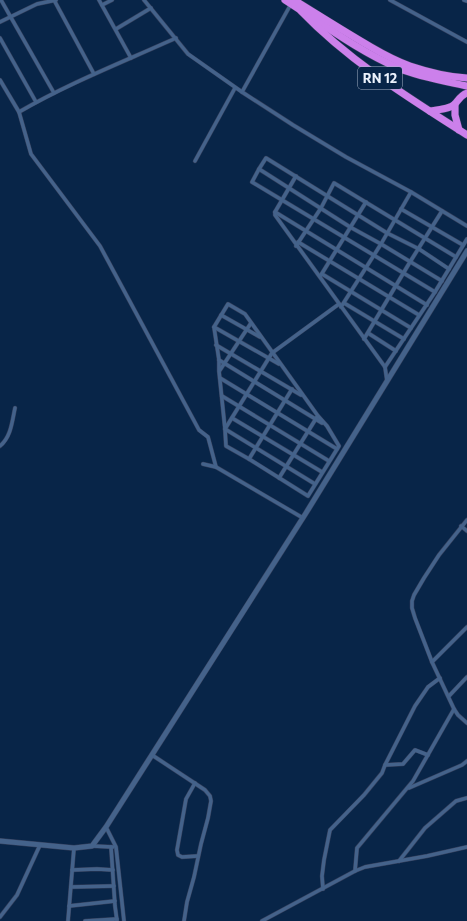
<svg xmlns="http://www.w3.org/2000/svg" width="467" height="921" font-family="Commissioner,sans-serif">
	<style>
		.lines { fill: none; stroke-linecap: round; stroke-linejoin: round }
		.street-casing { stroke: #343f5b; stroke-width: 4.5 }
		.secondary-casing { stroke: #343f5b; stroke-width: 6 }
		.highway-casing { stroke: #343f5b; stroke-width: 8 }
		.street { stroke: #44628a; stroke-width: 3.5 }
		.secondary { stroke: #44628a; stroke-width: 5 }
		.highway { stroke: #cc80eb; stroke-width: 7 }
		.labels { text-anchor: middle; stroke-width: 4; stroke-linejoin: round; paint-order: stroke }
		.shield { fill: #082548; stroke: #a7b4c6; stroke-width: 1 }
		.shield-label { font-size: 13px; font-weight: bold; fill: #ebf2fc }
	</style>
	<rect width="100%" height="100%" fill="#082548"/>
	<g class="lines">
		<!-- street casing -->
		<g class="street-casing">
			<g id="street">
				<path d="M1,0l53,93"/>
				<path d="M54,0l40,74"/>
				<path d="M99,0l32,58"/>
				<path d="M144,0l44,54 54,38 51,33 53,32 65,35 56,34"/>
				<path d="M390,0l77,42"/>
				<path d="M464,0l3,1"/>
				<path d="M102,5l10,-5"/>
				<path d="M0,22l37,-18 19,-4"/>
				<path d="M116,29l35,-21"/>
				<path d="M0,38l36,64"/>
				<path d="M0,80l19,32c50,-29 104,-50 157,-74"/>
				<path d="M242,92l49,-88"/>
				<path d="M19,112l12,42 69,92 99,184 9,7 8,30"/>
				<path d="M195,161l40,-73"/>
				<path d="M259,169l7,-11 121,75 32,16 30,20"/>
				<path d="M296,176l-14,24 153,92"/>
				<path d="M411,192l-30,52 61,37"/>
				<path d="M401,209l62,36"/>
				<path d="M275,212l152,93"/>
				<path d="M298,242l121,73"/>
				<path d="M296,246l25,-38 13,-25 122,74"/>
				<path d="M322,274l89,54"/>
				<path d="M321,275l45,-73"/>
				<path d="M344,303l60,36"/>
				<path d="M228,304l17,10 73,102 9,10 12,20 -31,50 -59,-37 -23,-13 -1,-17 -6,-58v-11l-5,-33z"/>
				<path d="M341,307l40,-63 -31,-17 -91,-58 -7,13 30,18 -7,12v3l110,152 2,14"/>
				<path d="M221,315l39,22"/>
				<path d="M214,327l65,37"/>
				<path d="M368,333l28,18"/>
				<path d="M364,339l46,-77 32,-51"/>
				<path d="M216,345l85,50"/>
				<path d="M219,360l103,63"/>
				<path d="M385,367l50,-75 32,-53"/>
				<path d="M220,370l31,-47"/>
				<path d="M220,378l117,71"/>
				<path d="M222,396l107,65"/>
				<path d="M232,418l90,54"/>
				<path d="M0,446c11,-9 12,-24 15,-38"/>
				<path d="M249,459l43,-70"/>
				<path d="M203,464l13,3 87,51"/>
				<path d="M279,478l38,-61"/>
				<path d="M315,484l-90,-55 47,-76 67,-49"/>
				<path d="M467,520l-28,35 -15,23 -10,17 -2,6v7l3,10 17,44 22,47 4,6 9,8"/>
				<path d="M461,526l6,5"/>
				<path d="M432,662l35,-35"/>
				<path d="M449,696l18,-19"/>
				<path d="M152,755l53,35 5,6 1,5 -3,17 -7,26 -7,33 -7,25 -3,19"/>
				<path d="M385,765l18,-1 12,-14 13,5"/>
				<path d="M195,783l-9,16 -9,51 1,5 4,2 16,-1"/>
				<path d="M409,788l53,-23 5,-4"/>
				<path d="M106,827l10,20 8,74"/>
				<path d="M92,846l21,1"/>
				<path d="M111,847l4,59 2,15"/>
				<path d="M399,861l26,-33 31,-27 11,-3"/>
				<path d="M72,870l25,-1 16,1"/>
				<path d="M355,871l2,-23 56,-67 41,-72"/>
				<path d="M71,887l43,-1"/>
				<path d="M323,889l-1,-13 2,-16 6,-30 34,-35 18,-22 3,-8 30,-59 13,-19 12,-9"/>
				<path d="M69,906l46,-5"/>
				<path d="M0,917l17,-22 23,-50"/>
				<path d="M68,921l6,-73"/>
				<path d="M85,921l32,-2"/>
				<path d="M262,921l93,-50 10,-4 62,-11 40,-9"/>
			</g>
		</g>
		<!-- secondary casing -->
		<g class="secondary-casing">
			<path id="secondary" d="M0,841l74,7 18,-2 14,-19 200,-314 161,-262"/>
		</g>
		<!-- highway casing -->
		<g class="highway-casing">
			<g id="highway">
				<path d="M285,0c36,23 75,52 113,68 22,9 46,13 69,18"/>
				<path d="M294,0c26,16 51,32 77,47 12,7 25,14 39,19 18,6 38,11 57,12"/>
				<path d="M301,11c48,50 108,87 166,124"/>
				<path d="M455,104v11l4,15"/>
				<path d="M430,111c8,-1 20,-2 25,-7 4,-5 6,-9 12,-11"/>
			</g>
		</g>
		<!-- street -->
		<use href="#street" class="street"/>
		<!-- secondary -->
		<use href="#secondary" class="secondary"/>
		<!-- highway -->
		<use href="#highway" class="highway"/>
	</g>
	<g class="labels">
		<!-- shield labels -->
		<rect class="shield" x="358" y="67" width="44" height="22" rx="3"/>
		<g class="shield-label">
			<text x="380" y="83">RN 12</text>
		</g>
	</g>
</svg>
